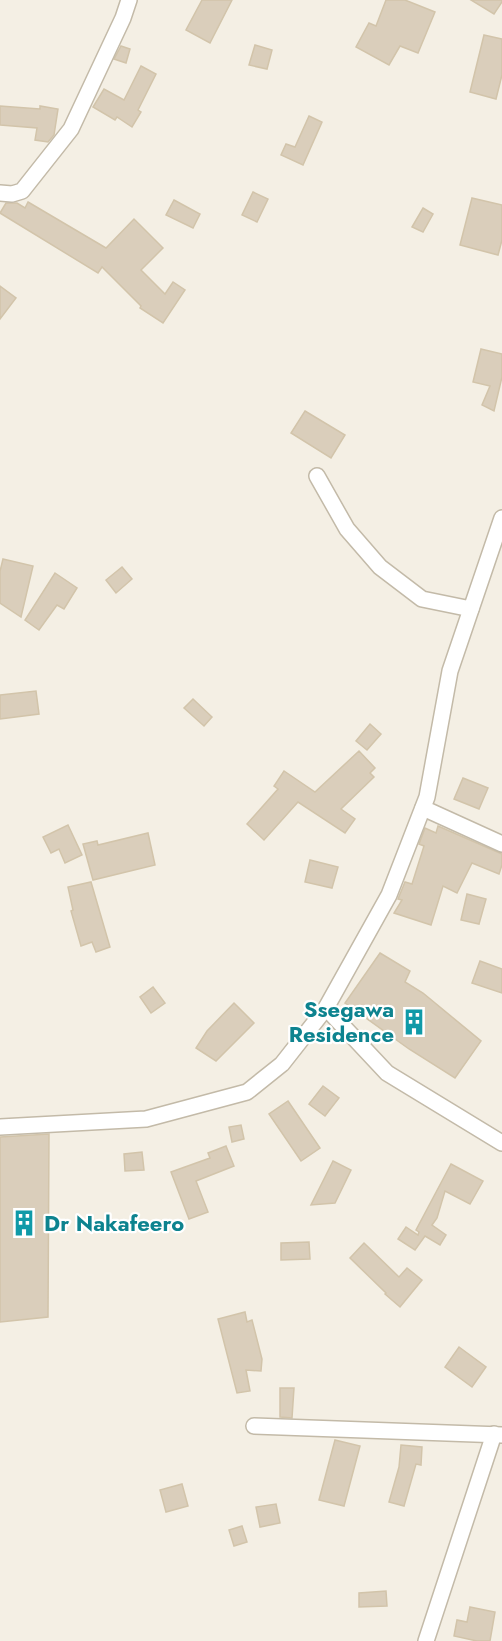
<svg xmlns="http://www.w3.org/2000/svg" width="502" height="1641" font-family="Jost,sans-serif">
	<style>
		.building { fill: #dacebb; stroke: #d2c4aa; stroke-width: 1.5 }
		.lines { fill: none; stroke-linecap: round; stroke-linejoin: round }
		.street-casing { stroke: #c3baa8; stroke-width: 18 }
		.street { stroke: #fff; stroke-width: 15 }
		.labels { text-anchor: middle; stroke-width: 4.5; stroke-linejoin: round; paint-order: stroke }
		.culture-label { font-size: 22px; font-weight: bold; fill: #0d838f; stroke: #fff; text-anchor: end }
	</style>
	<rect width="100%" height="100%" fill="#f4efe4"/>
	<!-- building -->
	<g class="building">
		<path d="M202,0h30l-22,43 -24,-13z"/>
		<path d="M386,0h19l30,12 -17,41 -18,-7 -11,19 -33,-18 13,-24 7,3z"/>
		<path d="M471,0h31v2l-8,12z"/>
		<path d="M484,35l18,4v36l-6,24 -26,-7z"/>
		<path d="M255,45l17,5 -5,19 -18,-4z"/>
		<path d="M121,46l9,3 -4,14 -12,-4z"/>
		<path d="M141,66l15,8 -18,36 3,2 -9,15 -15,-10 -2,3 -22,-13 11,-18 20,11z"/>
		<path d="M0,106l40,3v-3l18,3 -4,26 -6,7 -13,-2 2,-12 -37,-3z"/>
		<path d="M309,116l13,6 -19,43 -22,-10 5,-11 9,3z"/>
		<path d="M253,192l15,7 -11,23 -15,-7z"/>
		<path d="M472,198l30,7v35l-4,15 -38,-10z"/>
		<path d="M174,200l26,14 -7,14 -27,-13z"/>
		<path d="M28,202l78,46 28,-29 29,29 -22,22 24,24 8,-12 12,8 -22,33 -23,-15 1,-2 -39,-39 -4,6 -98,-60 6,-10h11l8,5z"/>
		<path d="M423,208l10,6 -10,18 -11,-5z"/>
		<path d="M0,286l16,12 -16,21z"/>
		<path d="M481,349l21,5v23l-8,34 -12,-6 8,-19 -17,-4z"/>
		<path d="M305,411l40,24 -14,23 -40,-25z"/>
		<path d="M3,559l30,7 -12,51 -21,-14v-32z"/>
		<path d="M122,567l10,12 -16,14 -10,-13z"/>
		<path d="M55,573l22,15 -13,21 -7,-4 -18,25 -14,-10z"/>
		<path d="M36,691l3,23 -39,5v-24z"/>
		<path d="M193,699l19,18 -8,9 -20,-18z"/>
		<path d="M370,724l11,10 -14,16 -11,-9z"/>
		<path d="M359,751l16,17 -5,5 4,4 -33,32 14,10 -10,14 -47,-31 -34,38 -17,-16 31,-35 -4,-3 10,-15 31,21z"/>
		<path d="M463,778l25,10 -9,21 -25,-10z"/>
		<path d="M68,825l14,30 -17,8 -6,-14 -8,4 -8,-16z"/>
		<path d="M438,826l64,28v11l-3,9 -27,-11 -15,30 -14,-7 -12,39 -37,-12 8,-13 -4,-1 7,-17 7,2 12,-38 -5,-2 6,-16 11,5z"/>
		<path d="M148,833l7,32 -62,15 -10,-36 14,-3 1,4z"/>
		<path d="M310,860l28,7 -6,21 -27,-6z"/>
		<path d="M91,882l19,65 -14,5 -4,-10 -11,4 -10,-35 2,-1 -5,-23z"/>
		<path d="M467,894l19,5 -7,25 -18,-4z"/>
		<path d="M380,953l30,18 -5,11 18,11 58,48 -26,37 -46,-29 -64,-46z"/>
		<path d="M480,961l22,8v24l-30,-10z"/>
		<path d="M153,987l12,16 -14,10 -11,-16z"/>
		<path d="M234,1003l20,20 -38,38 -20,-13 11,-17z"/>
		<path d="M323,1086l16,12 -14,18 -16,-12z"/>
		<path d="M288,1101l32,47 -19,13 -32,-47z"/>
		<path d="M241,1125l3,14 -12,3 -3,-15z"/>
		<path d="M49,1134l-1,183 -48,5v-185z"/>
		<path d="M226,1146l8,20 -38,15 12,31 -19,7 -18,-47 39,-14 -2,-5z"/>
		<path d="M142,1152l2,18 -19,1 -1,-17z"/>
		<path d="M333,1161l18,9 -16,33 -24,2z"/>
		<path d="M451,1164l32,17 -13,23 -25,-13 -8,27 -5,7 14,10 -6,10 -15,-9 -10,14 -17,-11 8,-12 12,8 1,-3 -3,-2z"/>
		<path d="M309,1242l1,17 -29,1v-17z"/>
		<path d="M364,1243l35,34 8,-9 15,12 -22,27 -15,-13 1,-1 -36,-35z"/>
		<path d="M245,1312l2,10 5,-2 10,39 -1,12 -15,-1 4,21 -13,2 -19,-74z"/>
		<path d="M459,1347l27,20 -14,20 -27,-20z"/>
		<path d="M280,1388h14l-2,30 -12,-1z"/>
		<path d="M335,1440l25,6 -16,60 -25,-6z"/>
		<path d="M401,1445l21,2 -1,18 -5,-1 -12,42 -15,-4 10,-35z"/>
		<path d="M182,1484l6,22 -22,6 -6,-22z"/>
		<path d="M276,1504l4,19 -20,4 -4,-20z"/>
		<path d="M242,1526l5,16 -13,4 -5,-16z"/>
		<path d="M386,1591l1,15 -28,1v-14z"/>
		<path d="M470,1607l25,5 -5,29h-13l-23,-5 3,-16 10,2z"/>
	</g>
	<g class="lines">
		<!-- street casing -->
		<g class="street-casing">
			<g id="street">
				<path d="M0,193l12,1 10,-3 49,-62 52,-111 6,-18"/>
				<path d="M317,476l30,53 33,38 42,32 49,10"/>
				<path d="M423,808l79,36"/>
				<path d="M326,1008l61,65 115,70"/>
				<path d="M0,1127l146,-8 101,-27 35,-28 44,-56 63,-113 38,-98 23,-126 52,-153"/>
				<path d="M254,1426l248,9"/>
				<path d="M426,1641l68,-207"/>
			</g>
		</g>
		<!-- street -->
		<use href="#street" class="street"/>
	</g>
	<!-- icons -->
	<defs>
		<g id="building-bare" transform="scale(2.07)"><path d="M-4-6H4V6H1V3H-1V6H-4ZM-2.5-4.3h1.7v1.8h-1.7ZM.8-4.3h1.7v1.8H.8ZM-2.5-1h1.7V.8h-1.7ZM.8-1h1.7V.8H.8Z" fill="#0f9aa8" stroke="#fff" stroke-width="2.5" paint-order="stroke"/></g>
	</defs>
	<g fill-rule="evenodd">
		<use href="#building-bare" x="414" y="1022"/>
		<use href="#building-bare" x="24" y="1223"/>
	</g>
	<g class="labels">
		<!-- culture labels -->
		<g class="culture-label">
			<text x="394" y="1017">Ssegawa<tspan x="394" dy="25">Residence</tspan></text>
			<text x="44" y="1231" text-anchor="start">Dr Nakafeero</text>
		</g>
	</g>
</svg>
